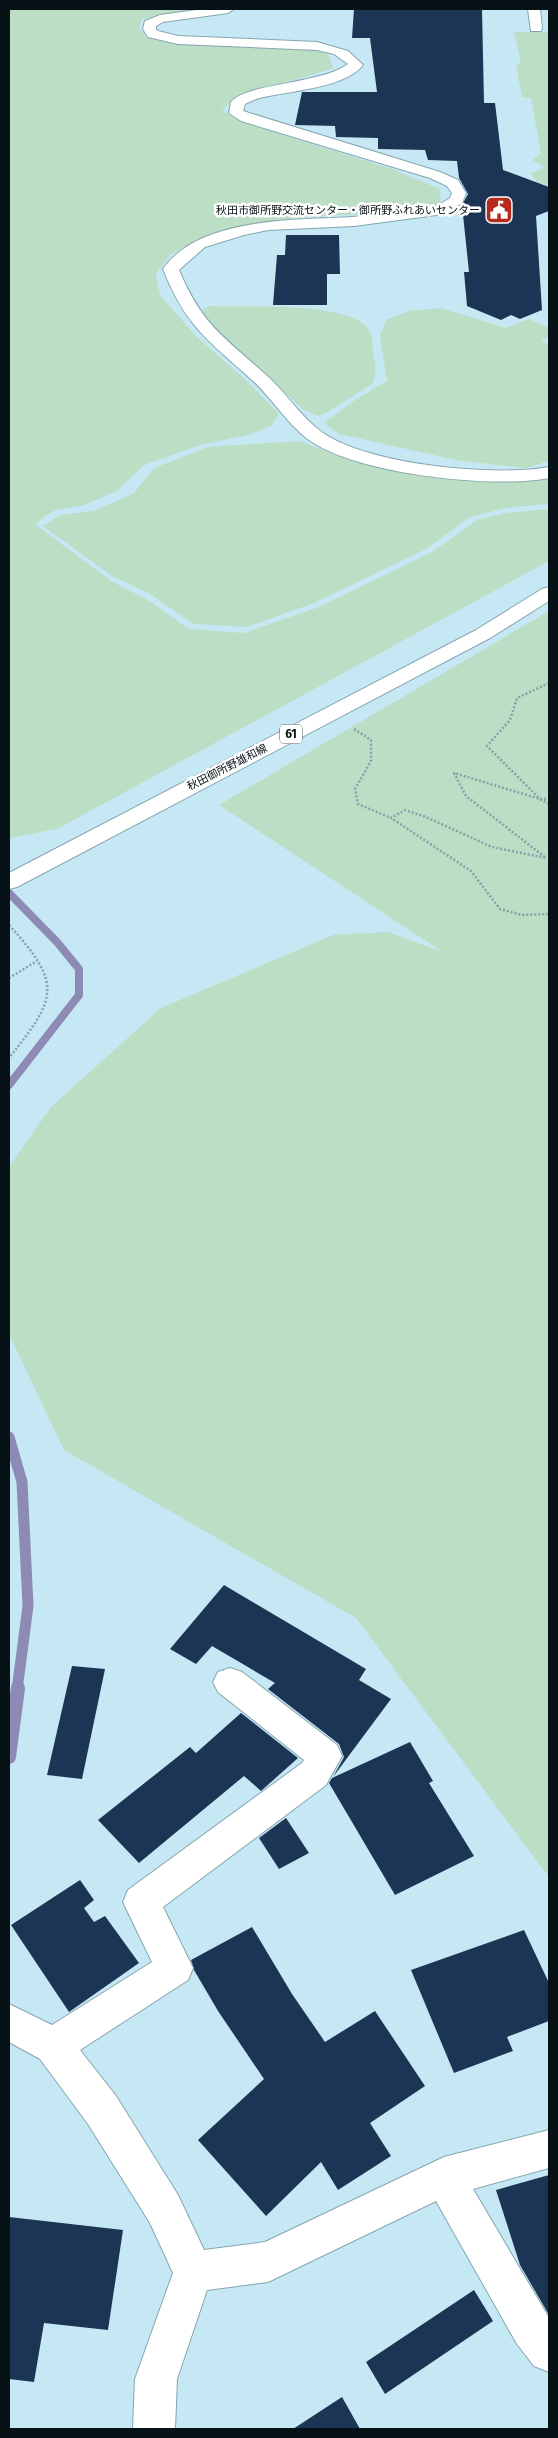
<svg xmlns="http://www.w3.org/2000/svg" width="558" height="2438" font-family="'Fira Sans','Noto Sans JP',sans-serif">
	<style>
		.green { fill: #bcdec4 }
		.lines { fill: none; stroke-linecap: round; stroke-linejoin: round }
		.stream-far2 { stroke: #8d8ab5; stroke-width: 8 }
		.stream-far1 { stroke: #8d8ab5; stroke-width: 11 }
		.stream { stroke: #8d8ab5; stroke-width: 14 }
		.building { fill: #1c3554 }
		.street-casing { stroke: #85a6b1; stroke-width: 2 }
		.secondary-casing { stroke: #85a6b1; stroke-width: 2 }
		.primary-casing { stroke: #85a6b1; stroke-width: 2 }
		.path { stroke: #86a1aa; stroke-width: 2.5; stroke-dasharray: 2 2; stroke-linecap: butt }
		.street { fill: #fff; fill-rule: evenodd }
		.secondary { fill: #fff; fill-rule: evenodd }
		.primary { fill: #fff; fill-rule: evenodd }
		.labels { text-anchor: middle; stroke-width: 5; stroke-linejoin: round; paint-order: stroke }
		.far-poi-label { font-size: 11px; fill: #061216; stroke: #fff; text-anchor: end }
		.far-street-label { font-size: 11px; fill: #061216; stroke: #fff }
		.shield { fill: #fff; stroke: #51595c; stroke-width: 1 }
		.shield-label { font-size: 12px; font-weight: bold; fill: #061216 }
	</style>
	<rect width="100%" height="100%" fill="#c6e8f4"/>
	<!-- green -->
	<g class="green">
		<path d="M9,9h188l-55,10 -3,9 7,9 18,5 138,6 25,5 7,15 -22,7 -72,19 -18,16 17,11 153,48 48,20 1,14 -50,9 -108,7 -70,15 -42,20 -15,20 4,21 36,41 52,46 31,32 -8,12 -23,9 -48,10 -56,20 -27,26 -33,14 -28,5 -14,8 -6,7 75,56 37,19 41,29 55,4 75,-26 113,-55 45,-32 27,-7 45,-4v52l-492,268 -48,9z"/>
		<path d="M514,32h35v154l-12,-4 -6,-9 14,-5 -12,-8 8,-7 -10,-55 -9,-1 -6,-33 5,-1z"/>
		<path d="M209,306c36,1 132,-4 157,20 5,5 7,18 7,25 2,12 5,23 -1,33l-46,29 -9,3 -14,-7 -79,-70 -23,-28z"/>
		<path d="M441,308l65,20 23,-9 20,9v9l-8,4 8,4v116l-23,7 -65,-7 -122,-27 -15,-11 31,-23 32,-19 -7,-45 6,-16 23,-9z"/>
		<path d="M300,441c23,9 48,20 73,25 57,13 118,17 176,14v24l-43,4 -36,9 -44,32 -112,54 -67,24 -54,-3 -43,-30 -38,-18 -69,-50 17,-11 34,-4 40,-18 20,-25 54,-21z"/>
		<path d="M549,611v1266l-193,-259 -292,-168 -55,-116v-167l42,-60 110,-99 172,-73 55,-3 55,20 -224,-147z"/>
	</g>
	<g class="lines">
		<!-- stream-far2 -->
		<path class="stream-far2" d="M9,893l48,49 22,27v26l-70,90"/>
		<!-- stream-far1 -->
		<path class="stream-far1" d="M9,1437l13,45 6,124 -11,84"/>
		<!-- stream -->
		<path class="stream" d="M9,1757l9,-69"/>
	</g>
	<!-- building -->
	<g class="building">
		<path d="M354,9h128l2,94h11l8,67 46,17v24l-13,5 6,94 -22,9 -9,-4 -10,5 -34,-14 -3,-34h5l-7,-67 6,-11 -9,-16 -2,-17 -29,-1 -3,-10 -47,-1v-11l-42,-1 -1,-11 -40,-1 7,-33h75l-7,-54h-18z"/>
		<path d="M286,235h53l1,39h-13v31h-54l4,-50h8z"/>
		<path d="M224,1585l142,84 -7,11 32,19 -58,78 11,-20 -5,-13 -71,-55 7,-6 -63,-37 -16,18 -26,-15z"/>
		<path d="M72,1666l33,3 -23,110 -35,-4z"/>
		<path d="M241,1713l57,45 -37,33 -17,-15 -105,87 -41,-43 92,-73 6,6z"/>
		<path d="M410,1742l23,39 -4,2 45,73 -79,39 -66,-112 3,-5z"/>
		<path d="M286,1818l23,35 -30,16 -20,-31z"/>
		<path d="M80,1880l14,20 -10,8 10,14 11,-6 34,47 -70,49 -58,-87z"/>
		<path d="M252,1927l40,67 33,48 50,-31 50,75 -55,37 21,33 -53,34 -17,-28 -55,54 -68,-76 66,-61 -46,-68 -24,-41 -3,-10z"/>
		<path d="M524,1930l25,53v38l-42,16 6,14 -59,22 -43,-103z"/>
		<path d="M549,2175v140l-29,-50 -24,-75z"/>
		<path d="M9,2217l114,13 -15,100 -64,-7 -10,59 -25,-3z"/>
		<path d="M474,2290l19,31 -108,73 -19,-32z"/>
		<path d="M342,2397l18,32h-67z"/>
	</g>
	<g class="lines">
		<!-- street casing -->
		<g class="street-casing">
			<g id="street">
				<path d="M528,9h12l2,19 -1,3h-10z"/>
				<path d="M230,1668l12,4 95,73 5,11 -16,29 -163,122 30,61 -5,12 -108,70 36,46 62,99 26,55 61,-8 179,-85 105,-27v38l-76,21 76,129v54l-15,-6 -17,-22 -81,-143 -168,81 -61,8 -30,89 -2,50h-42l2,-50 38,-106 -23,-50 -62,-99 -48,-65 -31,-17v-38l43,21 100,-63 -29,-60 5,-12 174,-127 2,-3 -86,-68 -5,-10 5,-10z"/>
			</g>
		</g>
		<!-- secondary casing -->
		<g class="secondary-casing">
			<path id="secondary" d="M204,9h30l-6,4 -65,9 -7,4v3l2,2 20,5 139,6 31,9 15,14c-18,24 -79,26 -107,34l-11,5 -2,7 197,61 18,8 8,13 -4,10 -18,11 -90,12 -86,4 -24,5 -39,12 -26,23c23,55 44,66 86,104 21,18 35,43 58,59 46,32 172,44 226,34v11c-56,11 -189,-4 -237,-36 -24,-16 -39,-43 -60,-62 -44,-40 -66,-53 -89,-111 36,-52 133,-49 189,-52 29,-2 59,-7 87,-12l11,-7 2,-5 -5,-7 -17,-8 -189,-57 -12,-8 2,-11c15,-19 91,-18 117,-38l-14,-10 -17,-4 -139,-6 -30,-7 -5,-8 2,-8 15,-6z"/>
		</g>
		<!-- primary casing -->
		<g class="primary-casing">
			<path id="primary" d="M549,587v14l-59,37 -473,249 -8,2v-16l467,-243 66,-41z"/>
		</g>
		<!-- path -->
		<g class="path">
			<path d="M549,683l-32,15 -7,22 -23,26 53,53h9"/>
			<path d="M354,729l17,11v21l-16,28 3,15 33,14"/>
			<path d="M549,804l-9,-5 -86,-26 12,23 80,62 -54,-11 -66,-30 -21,-7 -14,8 80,53 29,38 22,6 27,-1"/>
			<path d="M9,925c54,59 48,73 0,133"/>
			<path d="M9,978l28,-17"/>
		</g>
		<!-- street -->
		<use href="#street" class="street"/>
		<!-- secondary -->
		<use href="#secondary" class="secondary"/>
		<!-- primary -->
		<use href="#primary" class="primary"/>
	</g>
	<!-- icons -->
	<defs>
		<g id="civic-square" transform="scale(1.4375)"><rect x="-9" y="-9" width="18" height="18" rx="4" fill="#b72a1d" stroke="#fff"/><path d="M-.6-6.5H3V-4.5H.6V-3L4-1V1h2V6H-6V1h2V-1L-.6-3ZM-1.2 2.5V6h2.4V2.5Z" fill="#fff"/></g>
	</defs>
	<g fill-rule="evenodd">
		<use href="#civic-square" x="499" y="210"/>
	</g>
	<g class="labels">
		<!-- far-poi labels -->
		<g class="far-poi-label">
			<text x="480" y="214">秋田市御所野交流センター・御所野ふれあいセンター</text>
		</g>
		<!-- far-street labels -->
		<g class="far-street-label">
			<text transform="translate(227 767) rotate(-27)" y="4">秋田御所野雄和線</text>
		</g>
		<!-- shield labels -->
		<rect class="shield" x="280" y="724.5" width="22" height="19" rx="4"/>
		<g class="shield-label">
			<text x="291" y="738">61</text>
		</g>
	</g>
	<!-- border -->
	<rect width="558" height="2438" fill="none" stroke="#061216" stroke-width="20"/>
</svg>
